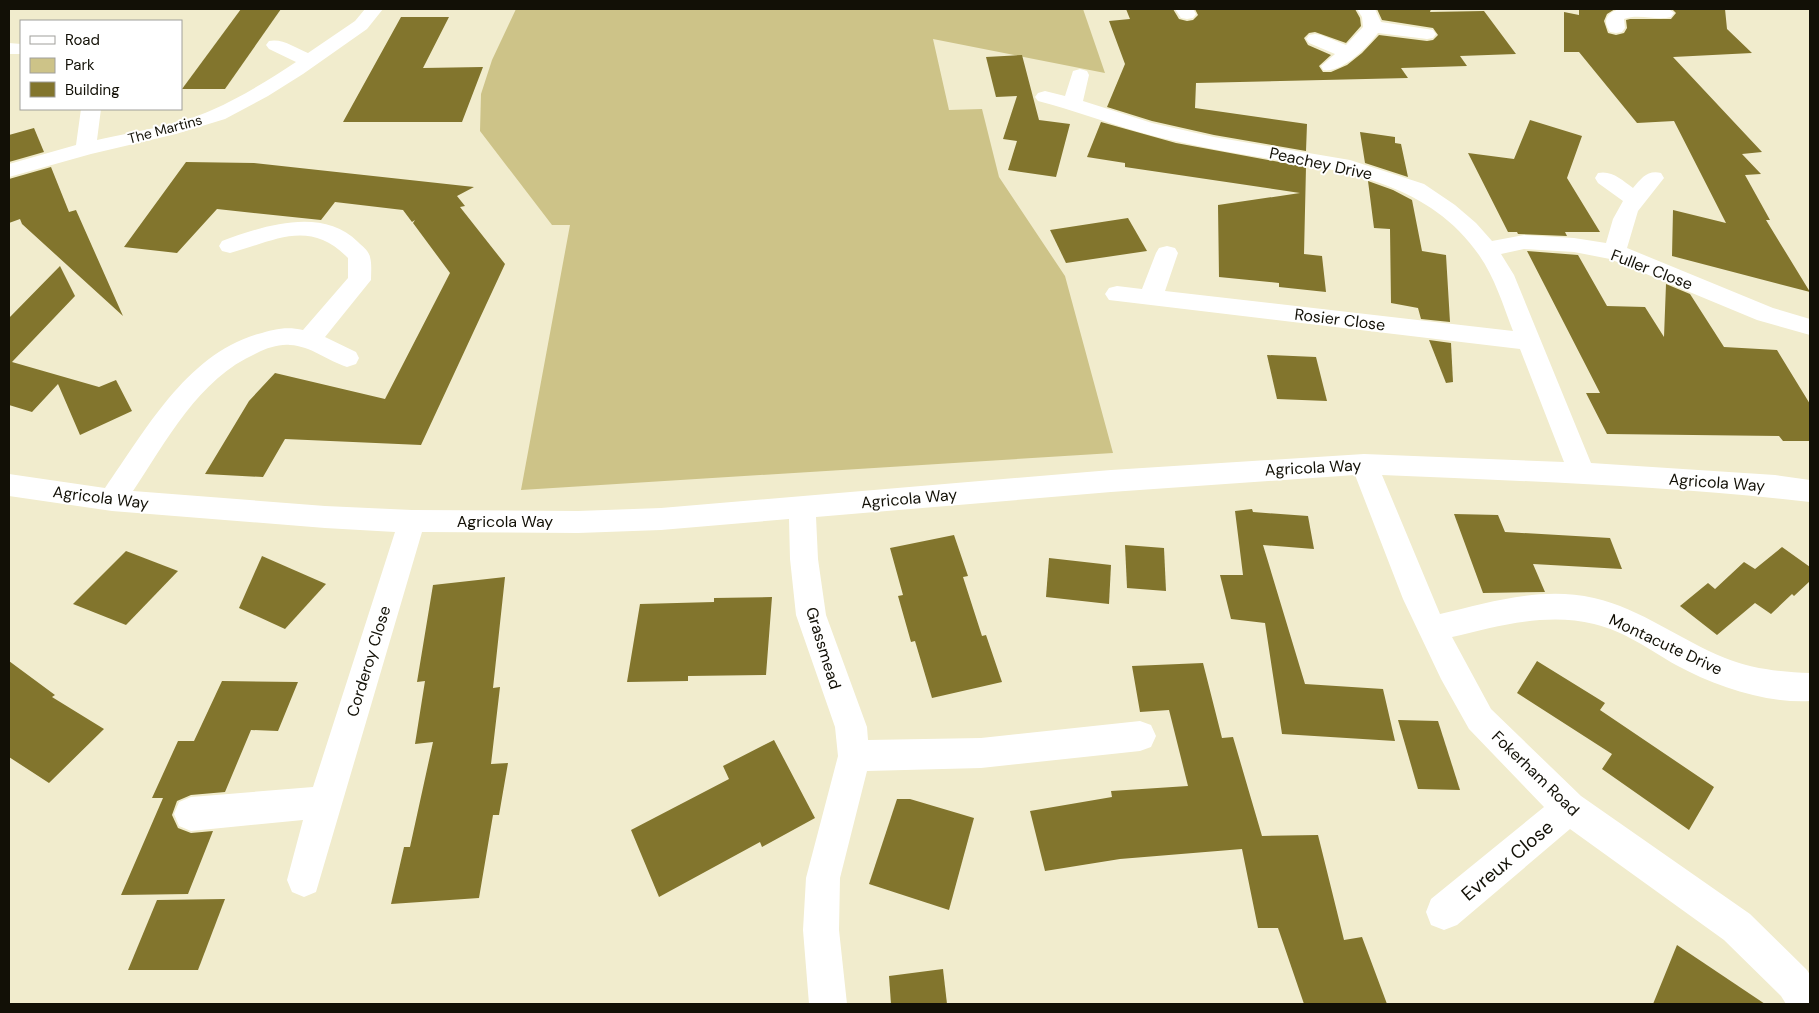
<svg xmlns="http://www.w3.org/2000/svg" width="1819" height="1013" font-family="'DM Sans',sans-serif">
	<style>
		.green { fill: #cdc388 }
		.building { fill: #82752d }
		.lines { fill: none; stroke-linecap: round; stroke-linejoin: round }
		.minor { fill: #fff; fill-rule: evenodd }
		.labels { text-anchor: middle; stroke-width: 4; stroke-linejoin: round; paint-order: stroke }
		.far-street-label { font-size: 14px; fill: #121006; stroke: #fff }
		.street-label { font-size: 16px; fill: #121006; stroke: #fff }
		.near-street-label { font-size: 19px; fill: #121006; stroke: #fff }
	</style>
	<rect width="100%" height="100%" fill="#f1eccd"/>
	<!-- green -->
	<path class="green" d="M516,9h567l22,64 -172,-34 16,71 33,-1 17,68 66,99 48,177 -592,37 49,-265h-18l-72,-94 1,-37 11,-34z"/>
	<!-- building -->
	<g class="building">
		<path d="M241,9h40l-56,80h-43z"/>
		<path d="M1126,9h47l6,10 8,2 6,-1 5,-5 -3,-6h160l5,9 1,8 -15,17 -31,-11 -6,1 -5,5 4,7 23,10 -12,11 4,6h8l16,-7 15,-12 17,-18 48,6 6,-1 5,-5 -5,-7 -51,-8 -5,-11h54l-1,3 54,-1 32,43 -56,2 7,10 -66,2 7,10 -212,5 -1,25 112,16 -1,27 -92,-16 -62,-14 -45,-14 18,-43 -16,-43 21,-2z"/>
		<path d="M1579,9h36l-8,5 -3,7 4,12 8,2 8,-2 3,-5 -1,-8 4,-1h41l5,-6 -4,-4h53l2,20 25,24 -79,4 89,95 -20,2 19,20 -16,1 25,45h-4l44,72 -138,-36 1,-46 53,13 -52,-102 -37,2 -58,-71h-15v-40l15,3z"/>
		<path d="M401,17h48l-26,51 60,-1 -21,55h-119z"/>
		<path d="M1022,55l17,65 31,4 -14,53 -48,-7 9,-29 -14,-2 14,-43 -21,1 -10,-40z"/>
		<path d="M1530,120l52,16 -15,42 33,54h-35l2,4 -49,-2 -1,-2h-9l-40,-79 46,6z"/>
		<path d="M1101,122l75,21 130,24 -2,87 18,2 4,36 -47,-5v-4l-60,-6 -1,-72 82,-12 -175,-26v-4l-38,-6z"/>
		<path d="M34,128l10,24 -35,10v-27z"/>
		<path d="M1360,132l35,5v6l6,1 7,33 -43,-14z"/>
		<path d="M186,162l68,1 220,24 -17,9 8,10 -5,1 45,57 -84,181 -136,-6 -22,38 -58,-3 44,-73 26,-28 110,26 65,-126 -37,-50 2,-3 -3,2 -9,-12 -68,-8 -14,18 -104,-11 -40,44 -53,-6z"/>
		<path d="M51,167l18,45 7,-2 47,106 -101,-92 -2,-5 -11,4v-44z"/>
		<path d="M1368,181l25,9 19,10 10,51 24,4 4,67 -29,-3 -3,-11 -27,-5 -1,-74 -16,-1z"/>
		<path d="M1128,218l19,33 -81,12 -16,-33z"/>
		<path d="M1527,251l51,4 29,51 38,1 19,30 2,-53 24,10 34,53 53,3 33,54v37h-27l-4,-5 -172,-2 -21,-41h14z"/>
		<path d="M60,266l15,30 -63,66 87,25 17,-7 16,31 -52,24 -22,-51 -26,28 -23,-7v-87z"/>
		<path d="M1429,340l22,3 2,39 -7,1z"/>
		<path d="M1267,355l49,2 11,44 -50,-2z"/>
		<path d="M1252,509l1,3 55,4 6,33 -51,-4 42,139 78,5 12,52 -113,-7 -17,-111 -34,-4 -11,-44h23l-8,-64z"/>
		<path d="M1454,514l44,1 7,17 105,6 12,31 -89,-5 12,28 -62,1z"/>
		<path d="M954,535l14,41 -5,1 19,59 4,-1 16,47 -70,16 -17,-57 -4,1 -13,-46 5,-1 -13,-47z"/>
		<path d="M1125,545l39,3 2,43 -39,-3z"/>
		<path d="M1782,547l28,20v14l-16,15 -2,-2 -21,20 -16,-11 -38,32 -37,-29 28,-23 7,6 29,-27 11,7z"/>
		<path d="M126,551l52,20 -52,54 -53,-21z"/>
		<path d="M262,556l64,28 -41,45 -46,-21z"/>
		<path d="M1049,558l62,7 -2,39 -63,-7z"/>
		<path d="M505,577l-12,111 7,-1 -9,77 17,-1 -9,52h-6l-14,83 -88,6 13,-57h6l23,-105 -18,2 10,-63 -8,1 16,-97z"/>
		<path d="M772,597l-6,78 -78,1v5l-61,1 13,-78 74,-2v-4z"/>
		<path d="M9,661l46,34 -3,2 52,32 -55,54 -40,-26z"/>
		<path d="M1537,661l68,42 -5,7 114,77 -25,43 -87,-61 10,-15 -95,-61z"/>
		<path d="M1203,663l19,75 11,-1 29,99 56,-1 26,105 18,-3 25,67h-83l-26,-76h-20l-16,-79 -122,10 -75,12 -15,-60 82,-14 -1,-6 77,-5 -19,-76 -29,2 -8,-46z"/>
		<path d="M222,681l76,1 -20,49 -27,-1 -26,62 -34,3 -14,6 -5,14 6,13 13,5 22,-2 -25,63 -67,1 42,-97h-11l26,-57h16z"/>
		<path d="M1398,720l40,1 22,69 -42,-1z"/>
		<path d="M774,740l41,78 -53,29 -2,-5 -101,55 -28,-67 98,-51 -6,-13z"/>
		<path d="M897,799h13l64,19 -25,92 -80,-26z"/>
		<path d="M225,899l-27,71h-70l29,-70z"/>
		<path d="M1677,945l88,59h-112z"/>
		<path d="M943,969l4,35h-56l-2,-28z"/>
	</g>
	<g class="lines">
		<!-- minor -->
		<g class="minor">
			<path d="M365,9h18l-16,20 -64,45 -35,22 -43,23 -49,15 -85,20 -82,23v-13l67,-19 5,-36h20l-4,31c36,-8 82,-15 115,-30 29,-13 57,-30 84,-48l-27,-13 -3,-4 3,-4c13,-3 27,7 39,12l47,-32z"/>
			<path d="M1175,9h18l3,5 -3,4 -6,1 -6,-1z"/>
			<path d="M1357,9h18l6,13 46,7 6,1 3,4 -3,4 -6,1 -49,-6c-10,14 -37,41 -55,37l-2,-4 14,-12 -26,-11 -3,-4 3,-4 6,-1 6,1 25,10 17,-18 -1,-10z"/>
			<path d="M1619,9h50l5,4 -3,4c-15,4 -32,-4 -47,2l1,9 -3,4 -6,1 -6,-1c-8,-12 -3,-19 9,-23z"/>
			<path d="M9,43l12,1v10h-12z"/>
			<path d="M1080,69l7,2 2,4 -6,26 69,22 62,14 136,23 74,24 31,21 21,18 16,18 32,-6 50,3 32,5 7,-24 10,-18 -25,-18 -3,-5 3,-5c14,-3 24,7 35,15 9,-10 14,-18 28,-15l3,5 -26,33 -11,37 146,60 37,11v16l-53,-15 -147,-61 -36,-7 -50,-3 -23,5 13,21 77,188 184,12 35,5v22c-142,-16 -285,-21 -428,-27l58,139c50,-12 102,-28 154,-16 48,11 86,42 131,60 27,11 56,14 85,15v28c-46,2 -93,-14 -134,-36 -26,-15 -52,-34 -82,-41 -47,-12 -96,2 -142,13l39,72 90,87 169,118 57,56 3,5v29h-24l-5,-8 -57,-56 -154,-111 -113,96 -13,5 -13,-5 -5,-13 5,-13 113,-92 -75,-78 -28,-50 -38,-80 -48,-124 -244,17 -295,25 2,42 8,56 41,112 1,13 113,-2 159,-17 11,4 5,11 -5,11 -11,4 -159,17 -114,3 -27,107 -1,52 8,74h-38l-6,-74 3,-52 32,-122 -3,-29 -39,-112 -6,-56 -1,-40 -128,11 -83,3 -156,-1 -106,360 -12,5 -12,-5 -5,-12 16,-60 -112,11 -12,-5 -5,-12 5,-12 12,-5 122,-10 82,-255 -70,-4 -213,-17 -103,-15v-22l96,14c41,-58 81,-133 153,-154 16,-5 29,-8 45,-4l45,-52v-20c-39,-40 -73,-17 -118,-5l-8,-2 -3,-5 3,-5c41,-15 100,-35 136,1 4,4 11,9 12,15 2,7 1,16 1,23l-46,57 31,15 3,6 -3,6 -9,3c-19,-6 -36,-21 -57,-22 -11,-1 -23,3 -33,8 -58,25 -90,87 -124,138l192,15 87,4 166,1 83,-3 450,-38 253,-16 200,8 -44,-113 -411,-49 -4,-6 4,-6 8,-2 25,3 14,-36 3,-5 8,-2 8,2 3,5 -13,38 348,40c-10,-26 -18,-53 -34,-76 -60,-87 -172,-87 -266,-106 -24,-5 -50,-10 -74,-17 -34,-10 -66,-22 -101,-31l-3,-4 3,-4 7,-2 20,5 8,-25z"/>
		</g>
	</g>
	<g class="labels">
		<!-- far-street labels -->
		<g class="far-street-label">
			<text transform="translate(165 129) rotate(-15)" y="5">The Martins</text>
		</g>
		<!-- street labels -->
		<g class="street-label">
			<text transform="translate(1321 163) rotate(12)" y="6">Peachey Drive</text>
			<text transform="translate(1652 269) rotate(21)" y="6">Fuller Close</text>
			<text transform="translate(1340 319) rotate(7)" y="6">Rosier Close</text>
			<text transform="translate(1313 467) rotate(-3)" y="6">Agricola Way</text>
			<text transform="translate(1717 482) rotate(4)" y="6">Agricola Way</text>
			<text transform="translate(101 497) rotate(7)" y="6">Agricola Way</text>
			<text transform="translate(909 498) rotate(-5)" y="6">Agricola Way</text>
			<text x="505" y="527">Agricola Way</text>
			<text transform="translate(1666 644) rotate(25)" y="6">Montacute Drive</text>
			<text transform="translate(824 648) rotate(73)" y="6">Grassmead</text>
			<text transform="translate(368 661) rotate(-73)" y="6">Corderoy Close</text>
			<text transform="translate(1536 773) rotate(44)" y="6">Fokerham Road</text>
		</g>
		<!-- near-street labels -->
		<g class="near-street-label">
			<text transform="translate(1507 860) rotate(-40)" y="7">Evreux Close</text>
		</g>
	</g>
	<!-- border -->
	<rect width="1819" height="1013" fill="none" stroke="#121006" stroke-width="20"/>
	<!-- legend -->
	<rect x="20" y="20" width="162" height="90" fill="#ffffff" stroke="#a09f9b"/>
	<rect x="30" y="36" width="25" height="8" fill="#ffffff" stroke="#a09f9b"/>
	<text x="65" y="45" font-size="15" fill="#121006">Road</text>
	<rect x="30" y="58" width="25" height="15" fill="#cdc388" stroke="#a09f9b"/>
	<text x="65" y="70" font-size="15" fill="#121006">Park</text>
	<rect x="30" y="82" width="25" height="15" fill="#82752d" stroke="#a09f9b"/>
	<text x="65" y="95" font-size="15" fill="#121006">Building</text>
</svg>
